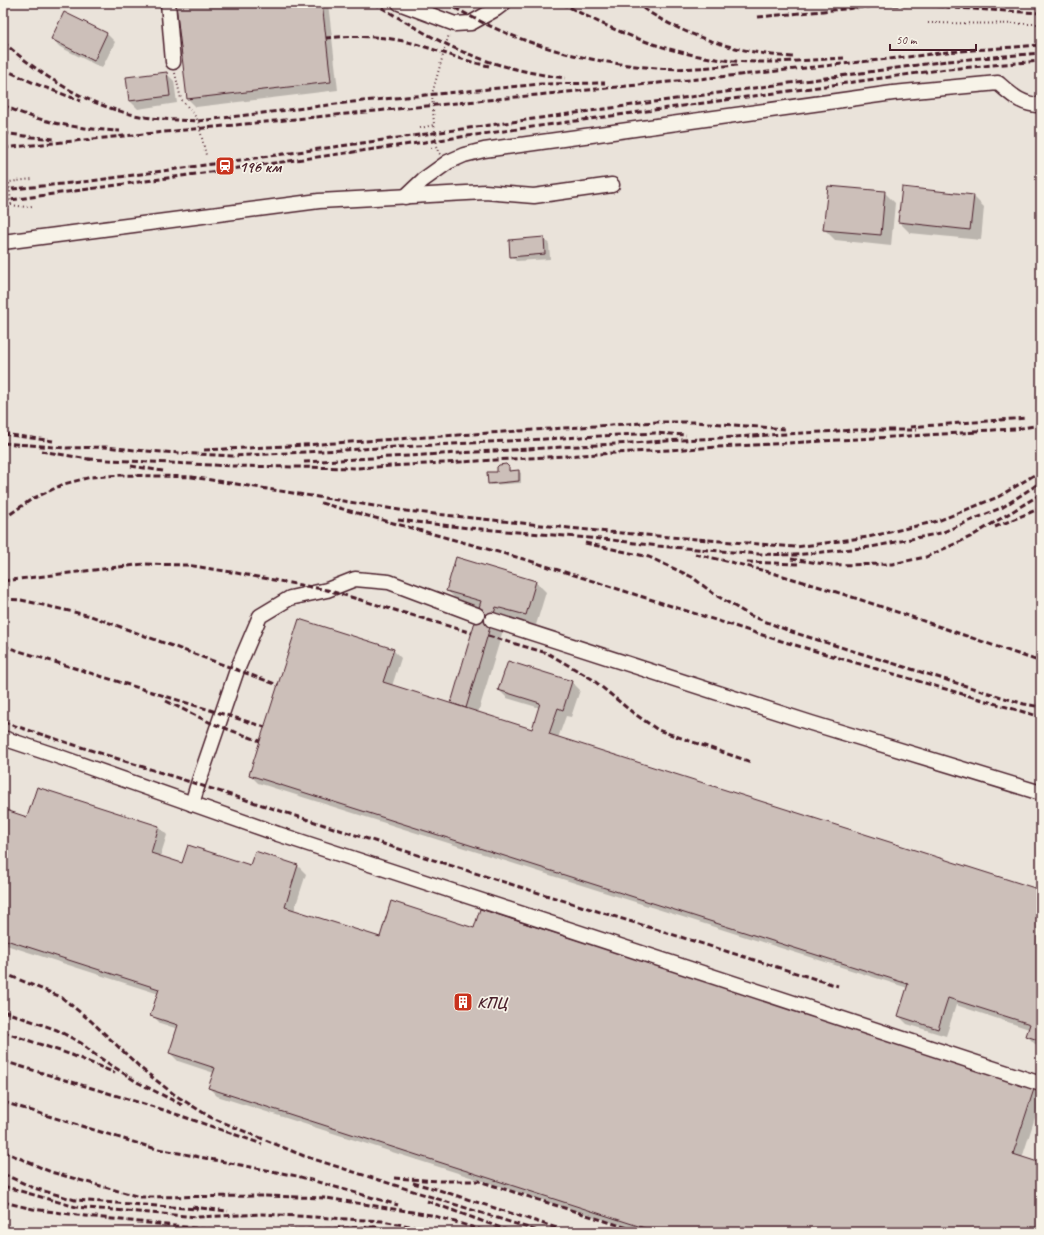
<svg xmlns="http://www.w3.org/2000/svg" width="1044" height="1235" font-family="Caveat,sans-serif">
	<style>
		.built { fill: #eae3da }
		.shadow { fill: #0003 }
		.building { fill: #ccbfb9; stroke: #4a1f2b }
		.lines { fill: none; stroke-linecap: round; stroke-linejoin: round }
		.minor-casing { stroke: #4a1f2b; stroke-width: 17 }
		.path { stroke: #4a1f2b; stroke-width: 2; stroke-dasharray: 1 3; stroke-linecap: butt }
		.minor { stroke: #f7f3e8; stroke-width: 14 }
		.rail { stroke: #4a1f2b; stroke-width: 3; stroke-dasharray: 6 3; stroke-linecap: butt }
		.labels { text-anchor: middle; stroke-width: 3.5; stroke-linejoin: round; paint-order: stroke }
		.poi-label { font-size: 16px; font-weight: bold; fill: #4a1f2b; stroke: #f7f3e8; text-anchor: start }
	</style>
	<rect width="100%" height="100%" fill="#f7f3e8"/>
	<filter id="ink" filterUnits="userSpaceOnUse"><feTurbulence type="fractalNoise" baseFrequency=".025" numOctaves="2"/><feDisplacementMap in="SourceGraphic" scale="8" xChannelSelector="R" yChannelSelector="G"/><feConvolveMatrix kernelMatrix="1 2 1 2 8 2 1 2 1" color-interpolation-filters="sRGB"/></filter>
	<g filter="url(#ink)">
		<!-- built -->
		<rect class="built" x="3" y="3" width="1038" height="1229"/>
		<!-- shadow -->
		<g class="shadow">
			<path d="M197,3h131l10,87 -142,17 -8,-8z"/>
			<path d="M65,13l42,21 8,8 -13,26 -42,-21 -8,-8z"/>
			<path d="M166,73l8,8 3,22 -39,6 -8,-8z"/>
			<path d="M884,192l11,11 -4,43 -56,-6 -10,-10z"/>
			<path d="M973,196l11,11 -3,33 -71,-7 -11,-11z"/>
			<path d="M544,239l5,5 1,15 -34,2 -5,-5z"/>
			<path d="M506,465l5,7 7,-1 3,2v10l-30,2 -2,-2z"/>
			<path d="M535,581l11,11 -10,33 -29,-8 -29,96 55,17 7,-22 -33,-10 -8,-8 73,-8 8,8 -9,27 -5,-1 -8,22 483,153v155l-6,-2 -8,-8 2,-7 -73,-24 -10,31 -39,-12 -8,-8 9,-28 -650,-205 -8,-8 143,-125 8,8 -9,28 63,19 -3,-2 28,-95 -22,-7 -11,-11z"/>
			<path d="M38,788l121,39 8,8 -7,22 23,7 68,3 4,-15 43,14 8,8 -12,37 86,27 95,-9 559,158 7,7v5l-19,59 19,6v68h-399l-425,-136 -8,-8 5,-15 -36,-12 -8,-8 8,-24 -18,-6 -8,-8 7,-21 -156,-50v-134l25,8z"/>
		</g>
		<!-- building -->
		<g class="building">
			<path d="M189,3h133l9,79 -144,17 -11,-94z"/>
			<path d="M64,12l43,21 -13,28 -43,-22z"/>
			<path d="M167,72l3,24 -41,5 -3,-24z"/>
			<path d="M828,186l57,5 -4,44 -58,-5z"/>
			<path d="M902,187l72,8 -4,35 -72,-8z"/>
			<path d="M544,237l1,17 -35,3 -1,-17z"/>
			<path d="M506,464l3,3v4l10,-1v11l-31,3 -1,-12h10v-5l2,-2z"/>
			<path d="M456,557l80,24 -10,34 -30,-8 -30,101 -15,-5 30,-102 -35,-10z"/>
			<path d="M299,619l95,30 -11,33 149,47 8,-26 -42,-13 10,-29 64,20 -9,29 -5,-2 -9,26 492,156v151l-15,-5 4,-12 -82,-26 -10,31 -40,-13 10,-32 -659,-209z"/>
			<path d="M37,787l122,39 -8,27 31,10 6,-18 62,20 5,-14 43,14 -13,42 95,30 11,-36 83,27 6,-19 555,177 -22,68 28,9v69h-384l-449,-144 7,-20 -46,-15 9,-28 -28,-9 9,-27 -156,-50v-130l24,8z"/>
			<path d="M3,1226l18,6h-18z"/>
		</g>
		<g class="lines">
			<!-- minor casing -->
			<g class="minor-casing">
				<g id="minor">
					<path d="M168,3l5,59"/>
					<path d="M399,3l56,21 16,-1 25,-14 8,-6"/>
					<path d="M405,197l18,-17 25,-18 16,-7 20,-5 409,-57 105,-10c14,12 23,22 43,22"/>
					<path d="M3,242l316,-41 166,-9 49,4 78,-11"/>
					<path d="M492,620l319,103 230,70"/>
					<path d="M3,738l54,18 221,78 763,250"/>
					<path d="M192,804l6,-20 39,-114 23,-54 30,-18 37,-8 28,-11 34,3 88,33"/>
				</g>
			</g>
			<!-- path -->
			<g class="path">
				<path d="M928,23l113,1"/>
				<path d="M175,73l6,26 12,14 5,8 8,34"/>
				<path d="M420,128l14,-3"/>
				<path d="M431,148l6,-1"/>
				<path d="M440,154l-2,-2 -4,-27 -2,-31 17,-60"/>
				<path d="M11,205l15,2 6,-1"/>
				<path d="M3,213l8,-8 -2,-23 23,-3"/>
			</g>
			<!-- minor -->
			<use href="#minor" class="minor"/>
			<!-- rail -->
			<g class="rail">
				<path d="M374,3c30,18 60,37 92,50 31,13 66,21 99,25"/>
				<path d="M447,3c64,39 137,60 211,65 26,2 53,-1 79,-3"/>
				<path d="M562,3c53,30 112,53 172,58 37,3 74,-1 110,-3"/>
				<path d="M636,3c42,32 105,51 158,54"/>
				<path d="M955,8l86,5"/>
				<path d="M758,17l129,-12h37l37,3"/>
				<path d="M326,38c29,-3 58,-2 86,5 26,7 51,18 77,23"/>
				<path d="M3,42c41,36 88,66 142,75 18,3 35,3 53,4l155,-19 188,-18 64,-1"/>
				<path d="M3,69l33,15 45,17"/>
				<path d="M3,105c36,18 77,24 117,26"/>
				<path d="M3,133l29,4 23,2"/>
				<path d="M3,148l756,-75 157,-17 31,-4 94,-7"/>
				<path d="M3,190l88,-9 856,-120 94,-8"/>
				<path d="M3,201l944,-132 94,-8"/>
				<path d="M910,427l116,-9"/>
				<path d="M973,431l42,-2 26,-4"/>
				<path d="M3,434l50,7"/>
				<path d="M3,443l64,5 38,-1 41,4 86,5 386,-21 37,-2 31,2"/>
				<path d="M204,450l85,-4 368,-24h39l89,7"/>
				<path d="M41,451l53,9"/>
				<path d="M88,459l144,7 125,2 621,-36"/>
				<path d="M304,462l551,-32h62"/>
				<path d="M131,466l32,5"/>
				<path d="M321,503l206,57 251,80 263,77"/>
				<path d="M3,519l29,-20 32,-15 27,-7 31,-2 70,2 214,34 202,21 188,15 72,-10 70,-16 60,-24 43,-26"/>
				<path d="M398,520l71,8 143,12 46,6 101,8 36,1 76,-8 70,-14 62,-26 38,-25"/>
				<path d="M995,527l46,-19"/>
				<path d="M585,543l64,14 43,20 22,17 35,21 43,17 232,72 17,3"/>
				<path d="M695,554c118,25 232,69 346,108"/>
				<path d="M791,559l41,6 60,-1 34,-7 46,-21 69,-42"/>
				<path d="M747,562l51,2"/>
				<path d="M3,581l141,-17 43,1 44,7 96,18 145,43"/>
				<path d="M3,599l18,1 70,16 187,69"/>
				<path d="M488,636l59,17 45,26 40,33 26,18 93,32"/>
				<path d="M3,646l262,81"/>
				<path d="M166,701l45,22 49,18"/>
				<path d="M3,722l443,142 392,122"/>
				<path d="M3,973l58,24 30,24 52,49 32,25 35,22 94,39 237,76"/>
				<path d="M3,1011l54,19 24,13 13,11 43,28 45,23"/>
				<path d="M3,1032l69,23 43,18"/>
				<path d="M3,1061l164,50 95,33"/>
				<path d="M3,1102l150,46 144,28 101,29"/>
				<path d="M3,1151l48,21 89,25 126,-1 60,2 105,17 58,17"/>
				<path d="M3,1174l31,14 41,12 123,9"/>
				<path d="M394,1178l45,3h40l161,51"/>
				<path d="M413,1183l23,6 133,43"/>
				<path d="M3,1186l73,21 122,10 64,-3 120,7 60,11"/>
				<path d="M427,1201l85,31"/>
				<path d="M3,1202l30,7 44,6 125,14 64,2 112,-4"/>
				<path d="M192,1207l36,4"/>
				<path d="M373,1227l32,5"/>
			</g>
		</g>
	</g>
	<!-- icons -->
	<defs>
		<g id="station-square" transform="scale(1)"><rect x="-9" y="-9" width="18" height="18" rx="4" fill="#c8321e" stroke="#f7f3e8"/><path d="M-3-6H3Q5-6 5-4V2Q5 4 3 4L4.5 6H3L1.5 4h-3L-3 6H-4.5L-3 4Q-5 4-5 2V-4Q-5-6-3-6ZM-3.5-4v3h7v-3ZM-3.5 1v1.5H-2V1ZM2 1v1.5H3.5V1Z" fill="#fff"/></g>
		<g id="building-square" transform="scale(1)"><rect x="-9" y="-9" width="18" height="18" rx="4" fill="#c8321e" stroke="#f7f3e8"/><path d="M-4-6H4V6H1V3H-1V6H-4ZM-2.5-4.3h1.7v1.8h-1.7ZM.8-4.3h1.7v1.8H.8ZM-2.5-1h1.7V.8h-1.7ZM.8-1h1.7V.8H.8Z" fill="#fff"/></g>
	</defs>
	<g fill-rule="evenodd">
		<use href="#station-square" x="225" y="166"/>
		<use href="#building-square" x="463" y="1002"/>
	</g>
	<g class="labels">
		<!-- poi labels -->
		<g class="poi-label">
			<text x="239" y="172">196 км</text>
			<text x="477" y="1008">КПЦ</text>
		</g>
	</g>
	<!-- margin -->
	<rect width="1044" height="1235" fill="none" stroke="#f7f3e8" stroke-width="16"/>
	<rect x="8" y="8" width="1028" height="1219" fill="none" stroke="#4a1f2b" stroke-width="1.5" filter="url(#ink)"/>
	<!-- scale -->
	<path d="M890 44v6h86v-6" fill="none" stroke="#4a1f2b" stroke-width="2"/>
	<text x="896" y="44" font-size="12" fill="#4a1f2b" stroke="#f7f3e8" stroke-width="3" paint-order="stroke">50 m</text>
</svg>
